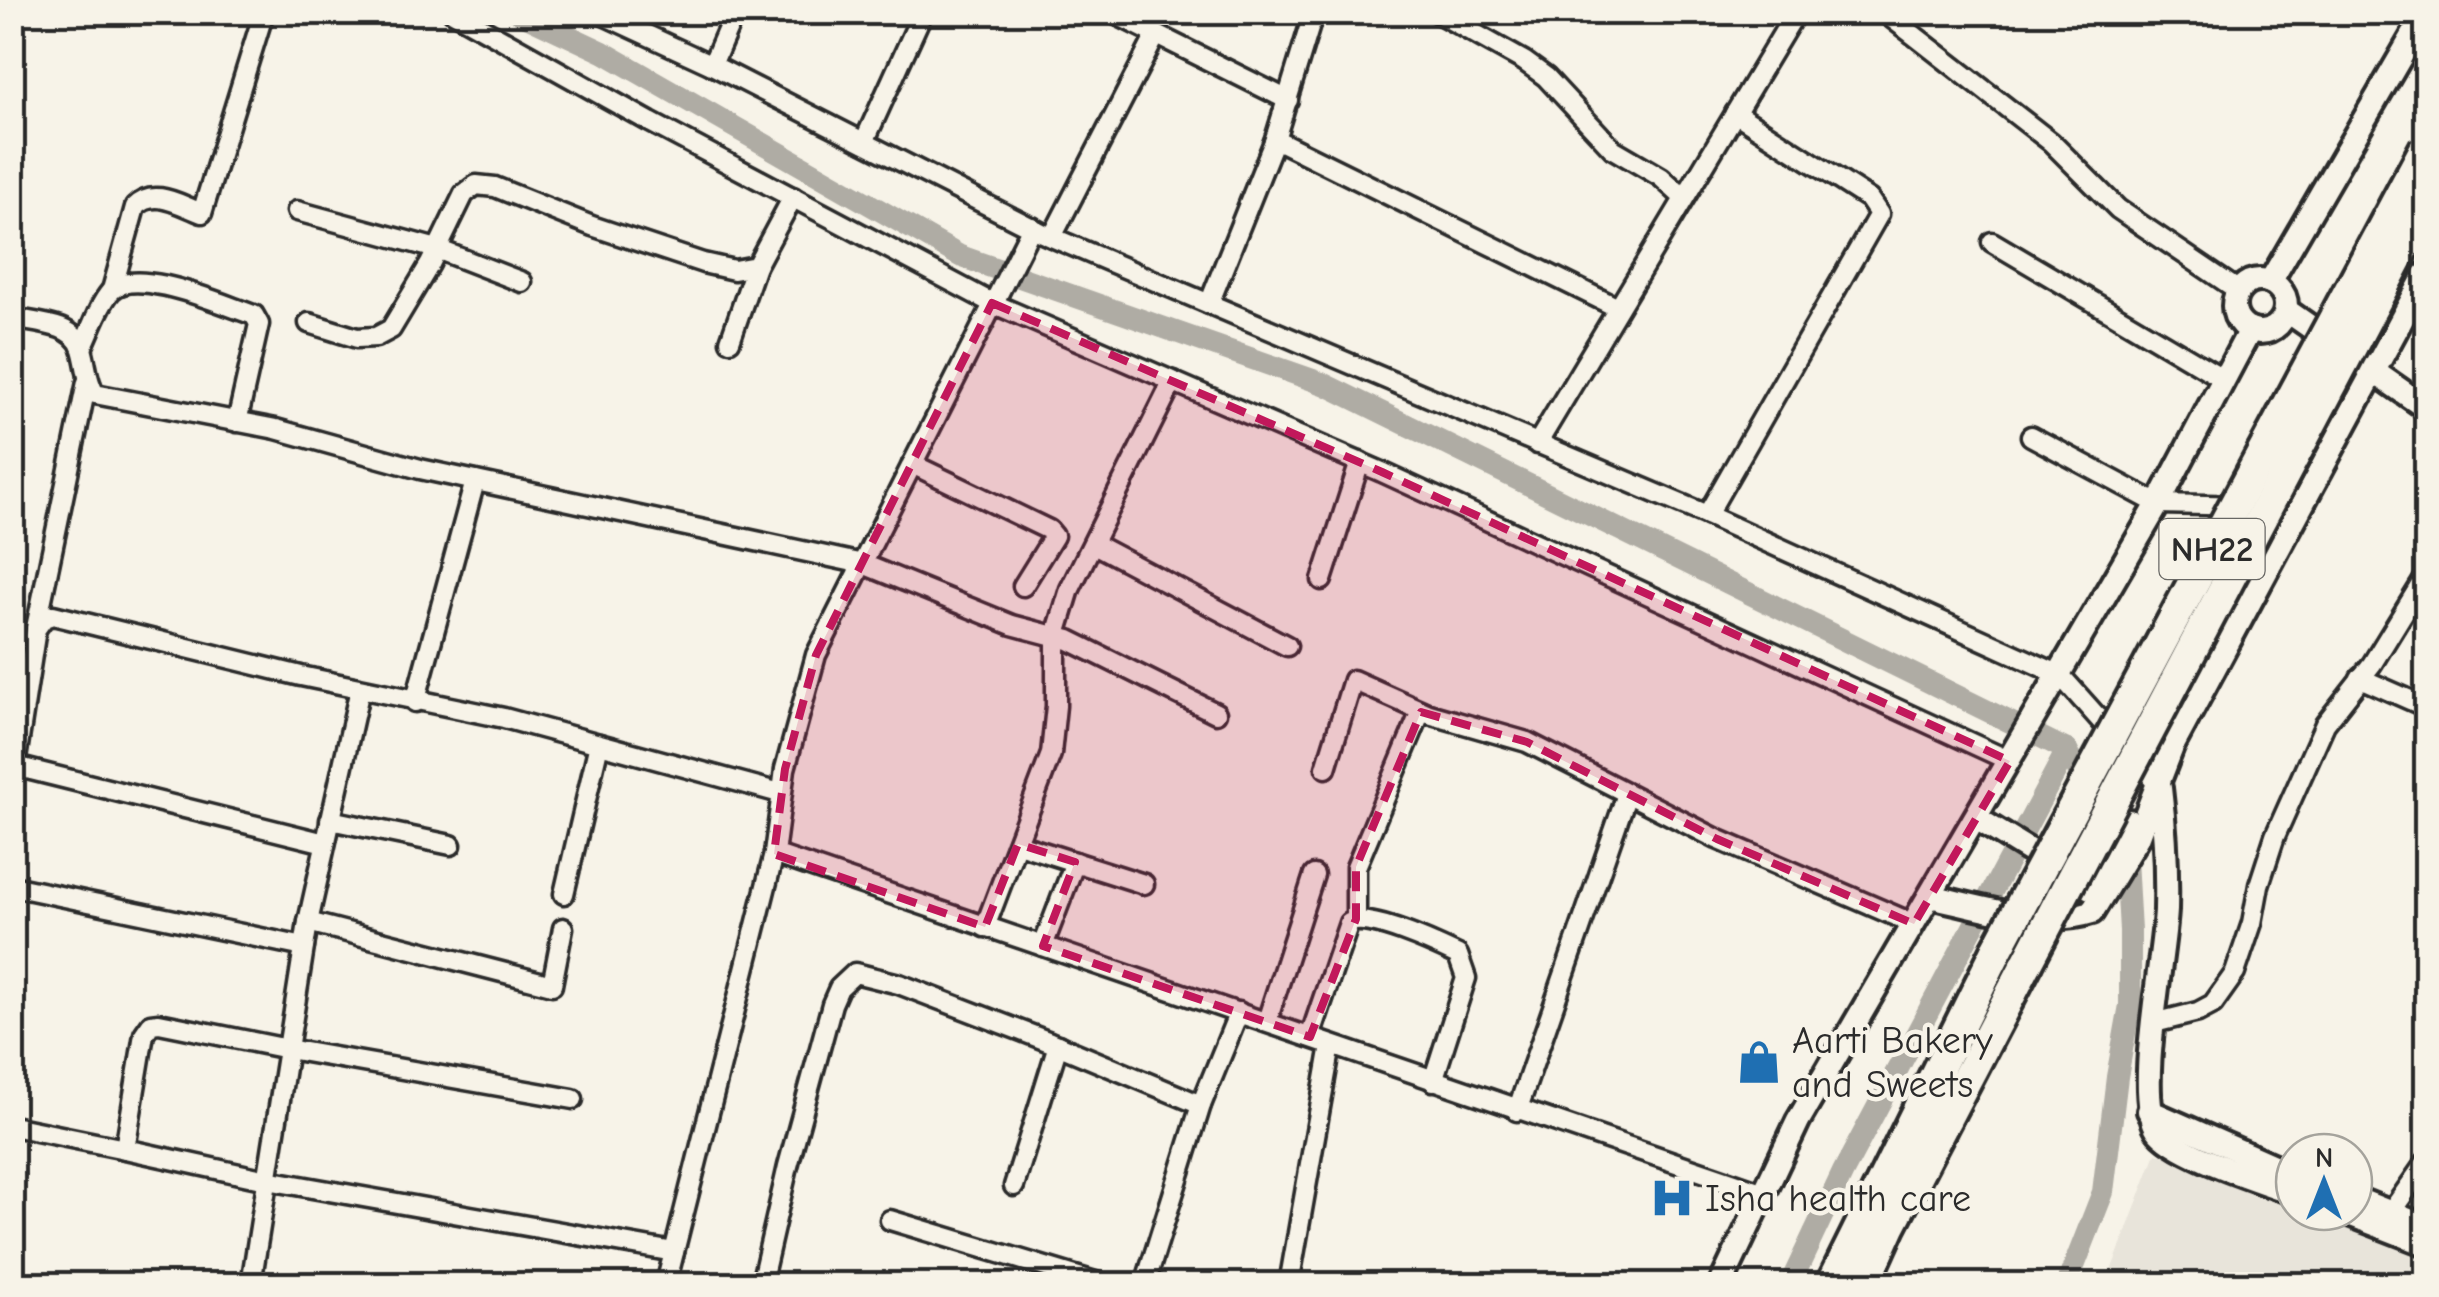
<svg xmlns="http://www.w3.org/2000/svg" width="2439" height="1297" font-family="'Comic Neue',sans-serif">
	<style>
		.built { fill: #e8e4da }
		.lines { fill: none; stroke-linecap: round; stroke-linejoin: round }
		.canal { stroke: #afaca4; stroke-width: 22 }
		.minor-casing { stroke: #2b2b2b; stroke-width: 25 }
		.tertiary-casing { stroke: #2b2b2b; stroke-width: 30 }
		.trunk-casing { stroke: #2b2b2b; stroke-width: 38 }
		.minor { stroke: #f7f3e8; stroke-width: 18 }
		.tertiary { stroke: #f7f3e8; stroke-width: 22 }
		.trunk { stroke: #f7f3e8; stroke-width: 30 }
		.trunk-bridge-casing { stroke: #2b2b2b; stroke-width: 38; stroke-linecap: butt }
		.trunk-bridge { stroke: #f7f3e8; stroke-width: 30 }
		.marked { fill: #c2185b; fill-opacity: 0.2; stroke: #c2185b; stroke-width: 8; stroke-dasharray: 20 12; stroke-linejoin: round }
		.labels { text-anchor: middle; stroke-width: 9; stroke-linejoin: round; paint-order: stroke }
		.shield { fill: #f7f3e8; stroke: #686764; stroke-width: 2.5 }
		.shield-label { font-size: 35px; font-weight: bold; fill: #2b2b2b }
		.poi-label { font-size: 38px; fill: #2b2b2b; stroke: #f7f3e8; text-anchor: start }
	</style>
	<rect width="100%" height="100%" fill="#f7f3e8"/>
	<filter id="ink" filterUnits="userSpaceOnUse"><feTurbulence type="fractalNoise" baseFrequency=".01" numOctaves="2"/><feDisplacementMap in="SourceGraphic" scale="20" xChannelSelector="R" yChannelSelector="G"/><feConvolveMatrix kernelMatrix="1 2 1 2 8 2 1 2 1" color-interpolation-filters="sRGB"/></filter>
	<g filter="url(#ink)">
		<!-- built -->
		<path class="built" d="M2156,1153l138,51v8h22l110,40v32h-320z"/>
		<g class="lines">
			<!-- canal -->
			<g class="canal">
				<path d="M518,12l85,40 357,204 364,128 743,366 59,109 4,72v74l-13,72 -14,115 -36,92"/>
				<path d="M1790,1284l53,-112 224,-422"/>
			</g>
			<!-- minor casing -->
			<g class="minor-casing">
				<g id="minor">
					<path d="M453,12l197,110 342,181 390,169 628,289"/>
					<path d="M597,12l115,53 330,168 665,282 353,160 100,112"/>
					<path d="M1111,12l177,88"/>
					<path d="M1314,12l-39,127 343,169"/>
					<path d="M1436,12l88,49 22,16 67,72 48,28 23,21"/>
					<path d="M1884,12l167,130 67,67 121,82"/>
					<path d="M712,65l23,-53"/>
					<path d="M864,142l59,-130"/>
					<path d="M297,211l140,38 85,33"/>
					<path d="M1052,237l104,-202"/>
					<path d="M1992,242l230,136"/>
					<path d="M112,290l23,-83c19,-20 45,-2 67,6l62,-201"/>
					<path d="M1209,304l66,-165"/>
					<path d="M12,318c23,5 62,5 70,31 5,16 4,30 13,45l181,35 144,40 443,95 149,61 57,15 147,73"/>
					<path d="M309,323l48,15 19,-1 15,-8 39,-65 34,-70 12,-9 19,2 97,39 111,37 31,7 22,-4 37,-69"/>
					<path d="M730,341l26,-75"/>
					<path d="M82,348c9,-18 16,-42 29,-57 24,-26 112,14 143,24l5,9 -22,98"/>
					<path d="M2031,436l127,68 94,2 45,9"/>
					<path d="M1537,444l259,-432"/>
					<path d="M912,464l137,66 5,6 -31,50"/>
					<path d="M1707,515l172,-301 -10,-15 -134,-86"/>
					<path d="M1094,544l193,102"/>
					<path d="M1322,580l38,-118"/>
					<path d="M36,628l51,-246"/>
					<path d="M2360,678l66,29"/>
					<path d="M360,689l-52,233 244,63 11,-57"/>
					<path d="M415,702l60,-221"/>
					<path d="M15,766l310,77"/>
					<path d="M1326,768l27,-88 76,34 98,28 190,97 197,85"/>
					<path d="M12,785l24,-156 8,-11 9,-3 248,61 203,42 276,75"/>
					<path d="M330,820l121,25"/>
					<path d="M1018,844l126,40"/>
					<path d="M774,854l990,339"/>
					<path d="M12,886l292,61"/>
					<path d="M564,894l35,-150"/>
					<path d="M1356,919v-52l65,-156"/>
					<path d="M985,927l66,-173 5,-48v-71l14,-46 103,-208"/>
					<path d="M1043,946l32,-84"/>
					<path d="M1267,1021l47,-146"/>
					<path d="M2154,1023l44,-11 15,-8 22,-31 17,-50 7,-38 16,-49 50,-112 47,-60 54,-88"/>
					<path d="M1310,1037l39,-114c20,-10 88,22 109,32l8,23 -33,103"/>
					<path d="M1517,1111l110,-317"/>
					<path d="M12,1126l113,23 19,-115 7,-10 8,-1 129,26 285,50"/>
					<path d="M125,1149l142,31 407,72"/>
					<path d="M1014,1186l44,-141"/>
					<path d="M2391,1212l35,-50"/>
					<path d="M890,1220l212,64"/>
					<path d="M251,1284l57,-362"/>
					<path d="M666,1284l108,-430 11,-85 31,-114 216,-428"/>
					<path d="M761,1284l27,-118 44,-162 7,-16 16,-15 44,11 151,58 151,63"/>
					<path d="M1145,1284l56,-179 38,-93"/>
					<path d="M1289,1284l42,-239"/>
				</g>
			</g>
			<!-- tertiary casing -->
			<g class="tertiary-casing">
				<g id="tertiary">
					<circle cx="2260" cy="306" r="26"/>
					<path d="M2270,282l156,-269"/>
					<path d="M2286,310l140,98"/>
					<path d="M2160,788c5,41 7,80 6,122 -2,47 -31,184 -9,219 16,25 107,53 137,64"/>
					<path d="M1976,818l114,70 39,-67"/>
					<path d="M1930,896c51,11 112,32 162,16l45,-74 35,-91 254,-473"/>
					<path d="M2149,1111l145,64"/>
					<path d="M2354,1198l72,29"/>
					<path d="M2344,1212l82,32"/>
					<path d="M1721,1284l77,-163 360,-617 92,-174"/>
				</g>
			</g>
			<!-- trunk casing -->
			<g class="trunk-casing">
				<g id="trunk">
					<path d="M1832,1284l165,-334"/>
					<path d="M1864,1284l26,-58 137,-263"/>
				</g>
			</g>
			<!-- minor -->
			<use href="#minor" class="minor"/>
			<!-- tertiary -->
			<use href="#tertiary" class="tertiary"/>
			<!-- trunk -->
			<use href="#trunk" class="trunk"/>
			<!-- trunk-bridge casing -->
			<g class="trunk-bridge-casing">
				<g id="trunk-bridge">
					<path d="M1997,950l429,-803"/>
					<path d="M2027,963l399,-758"/>
				</g>
			</g>
			<!-- trunk-bridge -->
			<use href="#trunk-bridge" class="trunk-bridge"/>
		</g>
	</g>
	<!-- marked area -->
	<path class="marked" d="M992,303l390,169 628,289 -96,163 -197,-85 -190,-97 -106,-30 -65,155v52l-46,118 -267,-91 32,-84 -57,-18 -33,83 -211,-73 11,-85 31,-114z"/>
	<!-- icons -->
	<defs>
		<g id="shop-bare" transform="scale(3.45)"><path d="M-5-2.5h2.3a2.7 3.5 0 0 1 5.4 0H5L5.5 6h-11ZM-1.5-2.5h3a1.5 2.3 0 0 0-3 0Z" fill="#1f6fb2" stroke="#f7f3e8" stroke-width="2.5" paint-order="stroke"/></g>
		<g id="hospital-bare" transform="scale(3.45)"><path d="M-5-5h3v3.5h4V-5h3V5h-3V1.5h-4V5h-3Z" fill="#1f6fb2" stroke="#f7f3e8" stroke-width="2.5" paint-order="stroke"/></g>
	</defs>
	<g fill-rule="evenodd">
		<use href="#shop-bare" x="1759" y="1062"/>
		<use href="#hospital-bare" x="1672" y="1198"/>
	</g>
	<g class="labels">
		<!-- shield labels -->
		<rect class="shield" x="2159.5" y="519" width="105" height="60" rx="8"/>
		<g class="shield-label">
			<text x="2212" y="561">NH22</text>
		</g>
		<!-- poi labels -->
		<g class="poi-label">
			<text x="1792" y="1053">Aarti Bakery<tspan x="1792" dy="44">and Sweets</tspan></text>
			<text x="1705" y="1211">Isha health care</text>
		</g>
	</g>
	<!-- margin -->
	<rect width="2439" height="1297" fill="none" stroke="#f7f3e8" stroke-width="50"/>
	<rect x="25" y="25" width="2389" height="1247" fill="none" stroke="#2b2b2b" stroke-width="4" filter="url(#ink)"/>
	<!-- north arrow -->
	<g transform="translate(2324 1182)"><circle r="48" fill="#f7f3e8" stroke="#a5a39c" stroke-width="2.5"/>
	<path d="M0-8L18 38L0 25L-18 38Z" fill="#1f6fb2"/>
	<text y="-15" font-size="28" font-weight="bold" text-anchor="middle" fill="#2b2b2b">N</text>
	</g>
</svg>
